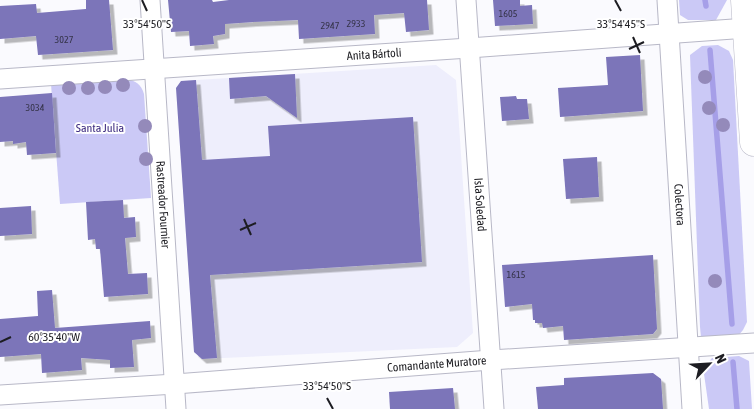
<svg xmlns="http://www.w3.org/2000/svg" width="754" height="409" font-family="'Asap Condensed',sans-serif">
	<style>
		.built { fill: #eeeefc }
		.green { fill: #cbc9f6 }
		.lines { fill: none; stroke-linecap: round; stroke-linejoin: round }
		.stream { stroke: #a69fe8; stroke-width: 5.5 }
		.building { fill: #7b74b9; filter: url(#shadow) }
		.street-casing { stroke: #b8b8c7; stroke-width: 21 }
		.primary-casing { stroke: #b8b8c7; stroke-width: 29 }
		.street { stroke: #fff; stroke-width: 19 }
		.primary { stroke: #fff; stroke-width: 28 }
		.tree { fill: #948aba }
		.ticks { fill: none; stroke: #1d1d22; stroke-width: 2 }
		.labels { text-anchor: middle; stroke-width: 4; stroke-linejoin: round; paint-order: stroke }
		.number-label { font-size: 10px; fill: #343348 }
		.street-label { font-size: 12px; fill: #1d1d22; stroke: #fff }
		.park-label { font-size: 12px; fill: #402f82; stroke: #fff }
		.ticks-label { font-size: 12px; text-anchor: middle; fill: #1d1d22; stroke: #fff; stroke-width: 4; stroke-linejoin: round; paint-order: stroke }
	</style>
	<defs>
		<filter id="shadow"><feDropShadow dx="4.5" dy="4.5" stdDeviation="0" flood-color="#0004"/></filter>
	</defs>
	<rect width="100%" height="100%" fill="#fafafe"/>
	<!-- built -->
	<path class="built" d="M436,65l20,15 17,253 -16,14 -255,12 -8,-7 -18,-264 5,-7z"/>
	<!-- green -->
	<g class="green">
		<path d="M679,0h48l-11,20h-28l-8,-5z"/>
		<path d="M718,45l11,6 4,9 14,262 -4,8 -6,7h-36l-1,-10 -10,-272 12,-9z"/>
		<path d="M126,79c10,2 15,5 18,15l7,104 -91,6 -9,-120z"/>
		<path d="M739,356l10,5 3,48h-43l-5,-35 2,-9 6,-7z"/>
	</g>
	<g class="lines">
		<!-- stream -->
		<g class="stream">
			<path d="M705,0l1,6"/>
			<path d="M710,50l22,274"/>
			<path d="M733,362l4,47"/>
		</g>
	</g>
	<!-- building -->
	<g class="building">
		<path d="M86,0h23l4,50 -75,5 -2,-19 -36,3v-33l36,-2 1,9 49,-4z"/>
		<path d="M168,0h44l1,2 16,-2h198l2,30 -23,2 -2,-19 -30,2 1,19 -76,5 -1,-19 -45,2 -28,2v10l-12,2 1,8 -24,2 -1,-15 -18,1z"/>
		<path d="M493,0h27v6l12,-1 1,19 -38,2z"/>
		<path d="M640,55l3,56 -83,6 -2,-29 50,-3 -2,-28z"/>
		<path d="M295,74l2,44 -31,-22 -36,3 -1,-21z"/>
		<path d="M196,80l6,80 68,-4 -2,-30 145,-9 9,145 -212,13 7,83 -15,1 -8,-7 -18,-264 5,-7z"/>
		<path d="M52,93l4,60 -29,2 -1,-13 -13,2v-3l-13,1v-45z"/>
		<path d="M516,96l1,3h10l2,20 -27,2 -2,-24z"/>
		<path d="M597,157l2,40 -33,2 -3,-40z"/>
		<path d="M123,200l1,18 11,-1 1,20 -11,1 3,36 19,-1 1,21 -44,3 -4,-48h-4l-1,-10 -7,1 -2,-38z"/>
		<path d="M31,206l1,28 -32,2v-28z"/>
		<path d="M653,255l4,74 -4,5 -89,6 -1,-14 -20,2 -1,-5h-7v-3h-2l-1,-16 -27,3 -3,-42z"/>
		<path d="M52,290l3,38 95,-7 1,17 -19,2 2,27 -24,1v-8l-29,-2 1,12 -40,3 -1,-19 -41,3v-38l38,-3 -1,-25z"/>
		<path d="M653,373l8,6 2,30h-125l-2,-22 28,-2v-7z"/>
		<path d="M453,388l2,21h-65l-1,-17z"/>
	</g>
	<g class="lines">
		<!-- street casing -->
		<g class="street-casing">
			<g id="street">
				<path id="s1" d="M150,0l26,409"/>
				<path id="s2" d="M466,0l28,409"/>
				<path id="s3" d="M667,0l25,409"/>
				<path id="s4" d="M0,79l469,-31 278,-20"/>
				<path id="s5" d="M0,395l175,-11 316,-24 263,-17"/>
			</g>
		</g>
		<!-- primary casing -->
		<g class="primary-casing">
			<path id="primary" d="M745,0l9,142"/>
		</g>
		<!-- street -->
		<use href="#street" class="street"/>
		<!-- primary -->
		<use href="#primary" class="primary"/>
	</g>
	<!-- trees -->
	<g class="tree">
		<circle cx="705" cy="77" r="7"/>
		<circle cx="123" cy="85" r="7"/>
		<circle cx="105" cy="87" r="7"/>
		<circle cx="69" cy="88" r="7"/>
		<circle cx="88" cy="88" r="7"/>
		<circle cx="709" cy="108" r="7"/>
		<circle cx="723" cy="125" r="7"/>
		<circle cx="145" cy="126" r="7"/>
		<circle cx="146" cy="159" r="7"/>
		<circle cx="715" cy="281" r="7"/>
	</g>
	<!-- ticks -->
	<path class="ticks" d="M142,0l5,11M615,0l6,11M633,37l7,16M629,49l15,-7M244,219l7,16M240,230l16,-7M0,342l11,-5M327,398l6,11"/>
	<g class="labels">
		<!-- number labels -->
		<g class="number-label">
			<text x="508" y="17">1605</text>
			<text x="356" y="27">2933</text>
			<text x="330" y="29">2947</text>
			<text x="64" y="43">3027</text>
			<text x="35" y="111">3034</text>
			<text x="516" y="278">1615</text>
		</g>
		<!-- street labels -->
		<g class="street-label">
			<text dy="4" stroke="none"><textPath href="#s4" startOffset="375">Anita Bártoli</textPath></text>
			<text dy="4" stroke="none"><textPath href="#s1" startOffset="205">Rastreador Fournier</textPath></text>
			<text dy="4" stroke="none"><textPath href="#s2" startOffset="205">Isla Soledad</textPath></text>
			<text dy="4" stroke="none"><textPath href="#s3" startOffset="205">Colectora</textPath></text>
			<text dy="4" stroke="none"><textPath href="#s5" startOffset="438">Comandante Muratore</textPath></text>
		</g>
		<!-- park labels -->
		<g class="park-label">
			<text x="100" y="132">Santa Julia</text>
		</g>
	</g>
	<g class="ticks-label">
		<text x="147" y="28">33°54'50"S</text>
		<text x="621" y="28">33°54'45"S</text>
		<text x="54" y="341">60°35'40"W</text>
		<text x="327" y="390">33°54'50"S</text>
	</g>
	<!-- north arrow -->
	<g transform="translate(709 364) rotate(65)" stroke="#ffffff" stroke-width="4" paint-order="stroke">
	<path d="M0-4L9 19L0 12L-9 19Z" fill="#1d1d22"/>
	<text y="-8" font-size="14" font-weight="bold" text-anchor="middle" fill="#1d1d22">N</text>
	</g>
</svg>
